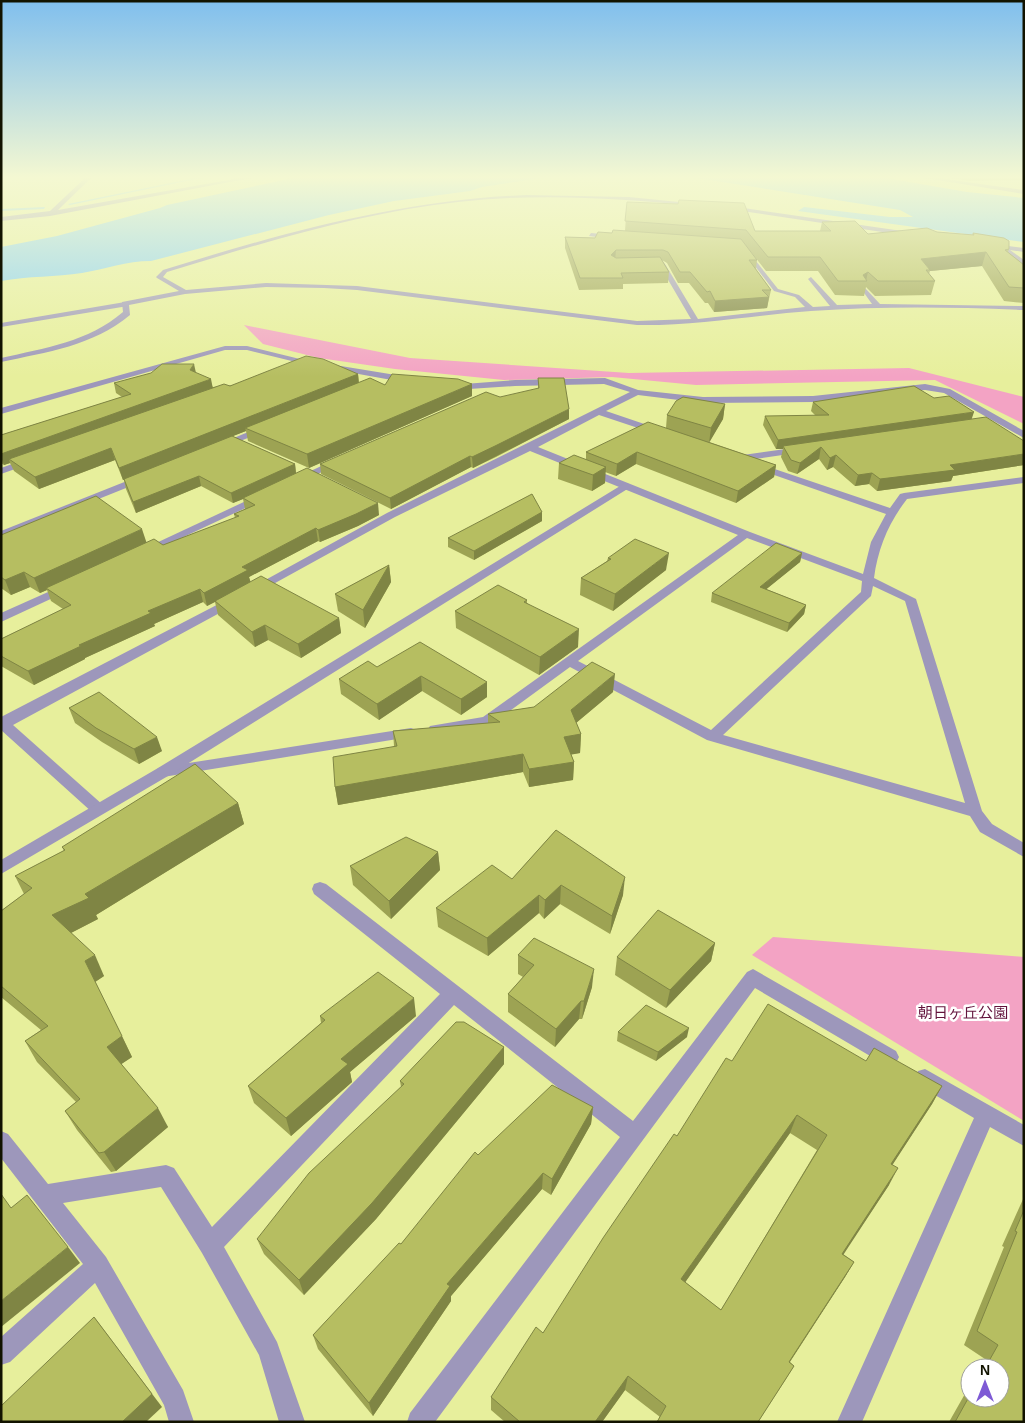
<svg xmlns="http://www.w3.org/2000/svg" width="1025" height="1423" font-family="Helvetica,'Noto Sans JP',sans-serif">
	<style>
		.green { fill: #f3a3c4 }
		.water { fill: #84cff8 }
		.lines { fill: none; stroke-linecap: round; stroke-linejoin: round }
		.stream { fill: #84cff8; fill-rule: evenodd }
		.minor { fill: #9d97bb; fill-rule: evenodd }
		.tertiary { fill: #9d97bb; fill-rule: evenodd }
		.wall { fill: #9da353; fill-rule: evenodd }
		.shaded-wall { fill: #7f8544 }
		.building { fill: #b6be61; stroke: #7f8544; fill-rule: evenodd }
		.labels { text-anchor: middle; stroke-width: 5; stroke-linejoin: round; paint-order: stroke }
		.near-park-label { font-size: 15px; fill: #63143d; stroke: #fff }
	</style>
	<rect width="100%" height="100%" fill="#e7ef9c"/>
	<!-- green -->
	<g class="green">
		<path d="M244,325l166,33 219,15 280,-5 115,29v27l-89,-44 -239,5 -84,-8 -108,3 -109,-11 -76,-11 -56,-14z"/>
		<path d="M773,937l251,20v164l-272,-166z"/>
	</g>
	<!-- water -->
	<g class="water">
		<path d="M293,178h247l-58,9 -12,4 -76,10 -65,14 -178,46c-25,0 -45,8 -69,12 -26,4 -54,3 -81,8v-34l56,-11 103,-28 7,-3z"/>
		<path d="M697,178h189l81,14 57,6v44l-226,-31 6,-4 86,10h23l-13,-7z"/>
	</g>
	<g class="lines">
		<!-- stream -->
		<g class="stream">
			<path d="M195,178h6l-131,27 -2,-1z"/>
			<path d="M45,207l-1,2 -43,2v-2z"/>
		</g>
		<!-- minor -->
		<g class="minor">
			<path d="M85,178h6l-33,32 182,-32h11l-201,38 -49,5v-4l49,-6z"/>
			<path d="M925,178h13l86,12v4z"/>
			<path d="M526,195l103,2 70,7 -3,2c-79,-8 -159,-13 -238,-4 -99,11 -196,41 -291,70l-4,5 23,13 80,-7 91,3 280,35 54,-2 -31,-53 -6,-2 8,-2 3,2 33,55 107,-12 -10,-10 -21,-6 -32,-42 3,-2 33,42 21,6 14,12 17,-1 -22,-27 3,-2 26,28 35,-1 -10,-14 3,-2 15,16 144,2v4c-71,-3 -142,-4 -213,1 -58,4 -115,15 -174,14l-280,-35 -33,-2 -58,-1 -81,7 -56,11 1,10c-37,31 -83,37 -129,47v-4c44,-10 87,-16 122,-46l-1,-10 57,-11 -22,-13 -1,-1 7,-7c119,-37 238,-70 363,-75z"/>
			<path d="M730,206l179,26 3,2 -3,2 -181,-27z"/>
			<path d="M591,233l22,2 3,2 -3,2 -24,-3z"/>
			<path d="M992,244l32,4v4l-14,-2 14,10v5l-23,-16 -11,-2 -1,-1z"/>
			<path d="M225,346h22l57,14 104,17 4,3 -4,3 -104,-19 -57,-14h-22l-224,64v-6z"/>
			<path d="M605,378l33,12 65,7 110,-1 112,-12 25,5 74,42v7l-80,-45 -19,-3 -112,12 -110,1 -65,-8 -32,16 53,18v4h-6l-54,-18 -61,32 212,85 113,42 8,-32 15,-28 -132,-46v-4h6l130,44 10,-14 4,-1 120,-16v6l-117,16c-18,23 -29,49 -33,79l42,21 66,212 10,13 32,19v14l-44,-25 -10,-16 -263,-76 -137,-73 -78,57 -57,10 -5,-2 -2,-3 2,-3 53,-9 255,-182 -208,-84 -135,66 -138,76h-8l-2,-3 140,-77 243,-121 -26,-8 -89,2 -61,4 -3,-1v-4l64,-5zM747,538l115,43 -1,11 -150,138 -133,-69zM873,586l32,15 60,202 -242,-68 148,-139z"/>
			<path d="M265,425l3,1v4l-43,17h-6l-2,-2z"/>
			<path d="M800,447l5,3 -2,2 -67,10 -5,-3 5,-3z"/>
			<path d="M29,458l5,3 -2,2 -31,11v-6z"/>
			<path d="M338,458l5,3 -2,2 -38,18h-8l-1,-2z"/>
			<path d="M142,475l5,3 -1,2 -145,58v-7z"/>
			<path d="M261,494l5,3 -1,2 -116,54h-8l-2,-2z"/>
			<path d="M66,584l6,4 -2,2 -69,32v-9z"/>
			<path d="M234,596l4,1 2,3 -2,3 -225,122 90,80 3,4 -3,4 -5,2 -5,-2 -92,-83v-13z"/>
			<path d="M411,728l5,2 2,3 -2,3 -253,41 -5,-1 -2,-4 2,-4 5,-1z"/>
			<path d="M320,882l6,2 307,237 114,-149 6,-3 143,82 3,6 -3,6 -7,3 -7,-3 -127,-75 -320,434h-28l3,-9 210,-276 -166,-132 -230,242 53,95 28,80h-26l-20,-67 -57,-102 -41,-66 -98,16 43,54 77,133 11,32h-25l-5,-17 -69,-122 -85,79 -9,3v-28l82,-73 -82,-106v-27l7,3 40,50 118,-19 8,3 38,59 228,-233 -126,-100 -2,-5 2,-5z"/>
			<path d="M925,1069l99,56v21l-34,-19 -128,295h-25l137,-304 -56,-33 -3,-7 3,-7z"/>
		</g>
		<!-- tertiary -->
		<g class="tertiary">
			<path d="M125,302h3v4l-127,21v-4z"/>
			<path d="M625,483l4,1v4l-461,288 -167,98v-14l157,-92z"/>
		</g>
	</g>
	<!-- wall -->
	<g class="wall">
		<path d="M951,178h73v2l-54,1z"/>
		<path d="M627,202l128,29h65l2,-9 46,12 69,-2 35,3 1,-2 36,16 -1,3 16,13v38l-20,-2 -22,-35 -52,5 -1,3 6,7 -4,14 -56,1 -9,-9 -2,9 -29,-1 -17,-24h-52l-22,-28 13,17 -1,9 15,21 -4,18 -53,4 -6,-9h-3l-16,-20h-11l-11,-20 -5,-3 7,12 -1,11 -45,1v5l-44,1 -14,-42v-11l30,1 17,-5 13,-2z"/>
		<path d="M196,373l17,14 145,-13 1,9 26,2 87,11 -163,72 -61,-27 -2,-10 -14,5 63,28 1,9 83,42 -21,11 -38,16 -2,-1 -69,36 1,5 89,36 2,15 -40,25 -33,-18 -13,7 -37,-32 -3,-13 -8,4 -4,-4 -49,22 1,2 -70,32v1l-51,26 -33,-19v-27l62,-30 -12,-8 -4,-11 -7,3 -10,-6 -19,8 -10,-7v-53l145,7 17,3 72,-27 -1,-4 11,-5 -2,-10 -10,4 -32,-17 -65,27 -10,-24 -2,-9h-1l-8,-20 -76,29 -25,-18 -4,-8 -6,2 -3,-2v-28l121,-38 -6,-4 -2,-10z"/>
		<path d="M538,378l31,41 -73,38 -23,11 -2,-1 -80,42 -70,-35 -1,-10 218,-75z"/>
		<path d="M934,398l38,21 52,22v24l-71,11 -2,5 -74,10 -8,-7 -14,2 -22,-19 -6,3 -8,-11 -22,15 -9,-3 -7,-14 2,-8h-7l-13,-24 2,-9h51l-5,-5 2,-9z"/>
		<path d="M725,404l-2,15 -14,23 67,23 -2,12 -38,26 -100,-39 -20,12 -11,-4v11l-13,8 -34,-12 1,-16 27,-4v-7l80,-24 1,-13z"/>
		<path d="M542,512v9l-68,39 -26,-13v-9z"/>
		<path d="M802,553l-2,9 -34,27 40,16 -2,9 -17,18 -76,-30 1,-9z"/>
		<path d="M608,558l58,12 -53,41 -33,-16 1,-17 26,-17z"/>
		<path d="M389,565l2,17 -26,46 -27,-17 -3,-17z"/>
		<path d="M527,600v3l51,44 -39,28 -83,-47 -1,-17z"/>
		<path d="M377,667l110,15v15l-26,18 -39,-24 -43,29 -38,-26 -2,-15z"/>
		<path d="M613,692l-37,31 5,11 -1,19 -9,1 3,8 -1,18 -44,7 -6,-15 -185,33 -3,-18 59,-41 -1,-15 95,-8v-9l46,-7z"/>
		<path d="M69,708l93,43 -23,13 -37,-22 -27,-19z"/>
		<path d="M238,803l6,21 -148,91 2,4 -27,14 33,43 -9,6 37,75 -11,7 47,63 -52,44 -5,1 -34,-42 -12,-19 11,-9 -39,-40 -12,-21 16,-11 -40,-33v-86l23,-17 -9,-18 49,-25 -2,-4z"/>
		<path d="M556,830l67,65 -13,39 -50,-30 -16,15 -5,-6 -51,43 -50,-29 -2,-19 76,-29z"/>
		<path d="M438,852l2,18 -49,49 -38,-34 -3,-19z"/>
		<path d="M715,943l-4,18 -45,47 -51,-33 2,-18z"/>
		<path d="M518,955l74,32 -10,32h-3l-24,28 -47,-35v-18l15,-17 -5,-3z"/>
		<path d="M320,1016h96l-66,56 2,10 -61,54 -37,-33 -6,-17 73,-63z"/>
		<path d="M618,1032l69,5 -31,24 -39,-20z"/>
		<path d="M504,1047v17l-128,155 -72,76 -40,-41 -7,-15 144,-152 -1,-6z"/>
		<path d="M732,1061h134l76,25 -10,18 -40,61 -3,20 -46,69 11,8 -9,15 -55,85 4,4 -8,13 -28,43h-101l3,-5 -35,-27 -23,32h-97l-14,-12v-13l52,-64 134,-197zM790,1133l27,17 -96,160 -36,-28z"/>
		<path d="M593,1107l-2,17 -40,71 -9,-6 -91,107v5l-78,115 -55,-67 -5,-14 88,-91 77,-89z"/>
		<path d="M1024,1197v225h-75l21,-37v13l30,-30h-20l5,-9 -21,-14 40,-98 -2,-1z"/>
	</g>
	<!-- shaded-wall -->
	<g class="shaded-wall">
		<path d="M616,250l-1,11 -4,-6z"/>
		<path d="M986,252l-4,14 -52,5v-1l-9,-11z"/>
		<path d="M868,272l-2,9 -3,-6z"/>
		<path d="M769,297l-2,11 -53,4 1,-11z"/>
		<path d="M194,364l2,9 -6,-3z"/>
		<path d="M358,374l1,12 -114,42 1,3 -123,49 -4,-12z"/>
		<path d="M211,379l2,10 -204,70 1,4 -6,2 -3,-8v-3z"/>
		<path d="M472,384v12l-163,72 -2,-14z"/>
		<path d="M725,404l-2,15 -14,24 2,-15z"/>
		<path d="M569,409v10l-96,49 -1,-11z"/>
		<path d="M974,412l-3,9 -188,25v3h-7l2,-9z"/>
		<path d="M821,447l-2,12 -22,15 3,-11z"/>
		<path d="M111,448l4,12 -76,29 -4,-12z"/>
		<path d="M637,452l-1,12 -20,12 1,-12z"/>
		<path d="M1024,454v11l-71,11 -2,5 -74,10 3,-12 70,-14z"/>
		<path d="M836,455l-3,12 -6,3 3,-12z"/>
		<path d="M470,456l1,11 -80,42 -1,-11z"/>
		<path d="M295,464l1,10 -53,24v1l-10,4 -2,-10z"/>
		<path d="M776,465l-2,12 -38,26 2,-12z"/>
		<path d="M606,467l-1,16 -13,8 1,-16z"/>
		<path d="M872,473l-3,11 -14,2 3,-11z"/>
		<path d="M199,476l2,10 -65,27 -3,-11z"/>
		<path d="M378,503l1,12 -21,11 -38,16 -2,-12z"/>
		<path d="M542,512v9l-68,39v-9z"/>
		<path d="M316,528l2,13 -69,36 2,6 -44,23 -3,-13 38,-26z"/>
		<path d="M142,529l5,15 -101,44 1,2 -7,3 -6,-15z"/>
		<path d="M669,553l-3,17 -53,41 2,-17z"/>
		<path d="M802,553l-2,9 -42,34 2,-9z"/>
		<path d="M389,565l2,17 -26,46 -2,-18z"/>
		<path d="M24,572l6,15 -19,8 -6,-15z"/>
		<path d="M200,589l3,13 -49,22 1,2 -70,32v1l-51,26 -6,-14 51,-26 69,-34z"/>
		<path d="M806,605l-2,9 -17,18 2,-9z"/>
		<path d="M339,618l2,15 -40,25 -3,-14z"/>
		<path d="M265,625l3,15 -13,7 -3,-15z"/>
		<path d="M579,629l-1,18 -39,28 1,-18z"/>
		<path d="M615,674l-2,18 -43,36 1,-18z"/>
		<path d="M421,676l1,15 -43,29 -2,-16z"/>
		<path d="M487,682v15l-26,18v-16z"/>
		<path d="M581,734l-1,19 -16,3v-19z"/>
		<path d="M157,737l5,14 -23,13 -5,-15z"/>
		<path d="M523,754v18l-185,33 -3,-18z"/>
		<path d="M574,762l-1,18 -44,7v-18z"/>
		<path d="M238,803l6,21 -148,91 2,4 -35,18 -11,-22 33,-21z"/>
		<path d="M438,852l2,18 -49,49 -2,-18z"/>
		<path d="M625,877l-2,18 -13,39 2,-18z"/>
		<path d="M561,885l-1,19 -16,15 1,-19z"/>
		<path d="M539,895v18l-51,43 -1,-18z"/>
		<path d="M715,943l-4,18 -45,47 4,-18z"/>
		<path d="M95,955l9,21 -9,6 -10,-21z"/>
		<path d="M594,969l-2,18 -10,32 2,-18z"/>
		<path d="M414,998l2,18 -66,56 2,10 -61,54 -5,-18 55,-59z"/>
		<path d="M581,1001l-2,18 -24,28 1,-18z"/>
		<path d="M689,1028l-2,9 -31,24 2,-9z"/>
		<path d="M122,1036l10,21 -15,10 -10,-20z"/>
		<path d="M504,1047v17l-128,155 -72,76 -5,-15z"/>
		<path d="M942,1086l-10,18 -50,77 9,-17z"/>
		<path d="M593,1107l-2,17 -40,71 1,-16z"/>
		<path d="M158,1108l10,19 -52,44 -12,-19z"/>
		<path d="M797,1115l-7,18 -113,161 4,-15z"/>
		<path d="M898,1168l-9,17 -55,84 8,-15z"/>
		<path d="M543,1173l-1,16 -91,107v5l-78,115 -4,-13 78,-119z"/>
		<path d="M68,1247l12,16 -79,64v-26z"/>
		<path d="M854,1262l-9,15 -64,98 8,-13z"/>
		<path d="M94,1317l68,90 -16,15h-24z"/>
		<path d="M628,1376l-3,14 -23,32h-7z"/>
	</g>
	<!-- building -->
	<g class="building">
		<path d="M679,200l65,3 11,28h76l-9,-9 33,-1 13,13 59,-6 10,4 37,3 -1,-2 31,5 5,3v8l-4,1 19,15v23l-15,-1 -23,-35 -65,7 9,11h-4l9,11h-57l-10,-9 -5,3 4,6h-29l-18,-24h-52l-22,-27 -121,-9 2,-19 51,2z"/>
		<path d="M613,230l128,9 16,21h-8l22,30h-9l7,7 -54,4 -5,-10 -3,1 -17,-20h-10l-12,-20 -5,-2h-47l-5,5 5,3 44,-1 9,15 -48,1 2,5h-43l-15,-41 30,1 3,-6 14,1z"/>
		<path d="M306,356l17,3 35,15 -239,94 -8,-20 -76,29 -26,-18 215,-75 6,2z"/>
		<path d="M162,364h32l-4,6 21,9 -210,75v-19l130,-41 -17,-11 37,-10z"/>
		<path d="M392,374l66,5 14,5 -165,70 -62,-26 125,-50 15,7z"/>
		<path d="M538,378h26l5,31 -74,37 -23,11 -2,-1 -80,42 -70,-34 166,-72 14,5 39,-9z"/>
		<path d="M914,386l20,12 15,-2 25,16 -196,28 -13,-24 64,-1 -16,-13z"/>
		<path d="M683,397l42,7 -14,24 -44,-13 9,-14z"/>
		<path d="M986,417l38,24v13l-74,11 5,5 -75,9 -8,-6 -14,2 -22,-20 -6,3 -9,-11 -21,16 -9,-3 -8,-14z"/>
		<path d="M648,422l128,43 -38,26 -101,-39 -20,12 -31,-12z"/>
		<path d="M232,436l63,28 -64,29 -32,-17 -66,26 -9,-23z"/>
		<path d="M574,455l32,12 -13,8 -34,-12z"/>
		<path d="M307,468l71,35 -22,11 -38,16 -2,-2 -74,39 6,3 -44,23 -4,-4 -52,22 3,2 -72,32 2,1 -53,25 -27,-15v-17l70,-34 -25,-17 108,-49 9,6 76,-29 -5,-2 21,-9 -12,-7z"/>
		<path d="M532,494l10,18 -68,39 -26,-13z"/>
		<path d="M96,496l46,33 -108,49 -10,-6 -19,8 -4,-3v-42z"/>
		<path d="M635,539l34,14 -54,41 -34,-16 30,-19 -3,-1z"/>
		<path d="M776,543l26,10 -42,34 46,18 -17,18 -77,-30z"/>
		<path d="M389,565l-26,45 -28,-16z"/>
		<path d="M261,576l78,42 -41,26 -33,-19 -13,7 -37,-31z"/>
		<path d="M498,585l29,15 -3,2 55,27 -39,28 -85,-46z"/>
		<path d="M420,642l67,40 -26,17 -40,-23 -44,28 -38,-25 29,-18 9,6z"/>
		<path d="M592,662l23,12 -44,36 10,24 -17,3 10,25 -45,7 -6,-15 -188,33 -2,-30 64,-11 -4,-15 107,-9 -12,-8 46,-7z"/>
		<path d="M99,692l58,45 -23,12 -38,-21 -27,-20z"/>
		<path d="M195,764l43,39 -153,91 4,4 -37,17 43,40 -10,6 37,75 -15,11 51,61 -54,44 -5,1 -34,-42 15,-12 -55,-58 23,-15 -47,-40v-75l31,-23 -17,-12 50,-26 -3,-3z"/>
		<path d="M556,830l69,47 -13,39 -51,-31 -16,15 -6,-5 -52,43 -51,-30 56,-43 20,14z"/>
		<path d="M406,837l32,15 -49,49 -39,-35z"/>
		<path d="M658,910l57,33 -45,47 -53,-33z"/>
		<path d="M534,938l60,31 -10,32h-3l-25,28 -48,-35 26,-29 -16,-10z"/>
		<path d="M378,972l36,26 -73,61 7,5 -62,54 -38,-32 77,-66 -5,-4z"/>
		<path d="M768,1004l98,57 8,-13 68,38 -51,78 7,4 -56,86 12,8 -65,100 5,4 -36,56h-101l9,-16 -38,-30 -33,46h-75l-29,-25 45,-70 7,6 60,-95 71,-104 3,2 49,-78 6,3zM797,1115l30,20 -106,175 -40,-31z"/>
		<path d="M646,1005l43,23 -31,24 -40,-20z"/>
		<path d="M456,1022h8l40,25 -132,156 -73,77 -42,-41 52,-66 95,-89 -4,-3z"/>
		<path d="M552,1085l41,22 -41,72 -9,-6 -96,111 3,2 -81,117 -56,-68 86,-92 2,1 74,-92 3,3z"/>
		<path d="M1,1194l10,14 16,-13 41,52 -67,54z"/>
		<path d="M1024,1210v212h-69l15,-27v3h30v-30h-15l13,-23 -21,-14 40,-99 -2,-1z"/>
		<path d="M94,1317l58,77 -30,28h-121v-16z"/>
	</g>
	<!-- sky -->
	<linearGradient id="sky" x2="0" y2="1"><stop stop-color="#80bfee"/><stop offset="0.47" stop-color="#f4f8d2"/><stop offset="1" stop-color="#f4f8d2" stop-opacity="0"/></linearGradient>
	<rect width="1025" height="377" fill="url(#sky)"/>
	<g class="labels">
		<!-- near-park labels -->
		<g class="near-park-label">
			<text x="963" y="1018">朝日ヶ丘公園</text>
		</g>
	</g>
	<!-- border -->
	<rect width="1025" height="1423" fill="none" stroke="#121300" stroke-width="5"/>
	<!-- north arrow -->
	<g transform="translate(985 1383)"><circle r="24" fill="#ffffff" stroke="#a0a199"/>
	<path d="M0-4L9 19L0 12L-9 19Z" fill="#7e5ad5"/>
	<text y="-8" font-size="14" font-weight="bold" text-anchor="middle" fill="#121300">N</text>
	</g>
</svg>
